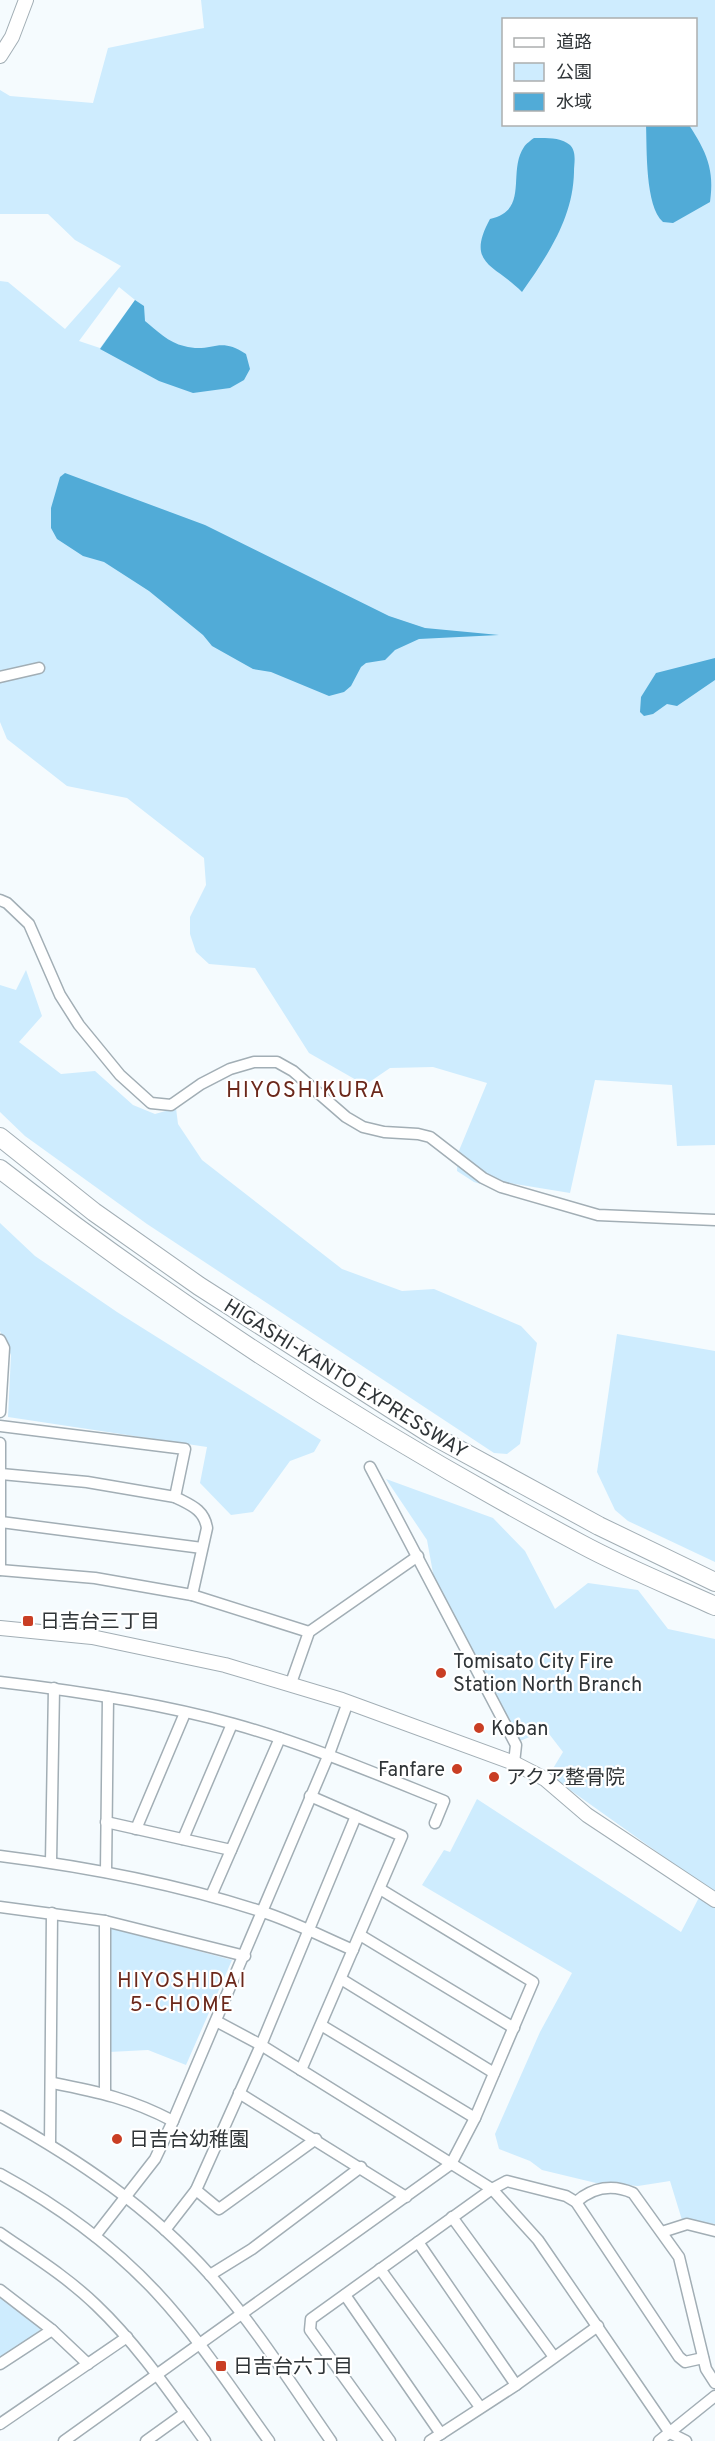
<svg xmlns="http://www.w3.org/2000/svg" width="715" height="2441" font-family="Overpass,'Noto Sans JP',sans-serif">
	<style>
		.green { fill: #ceecfe; fill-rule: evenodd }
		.water { fill: #51abd7 }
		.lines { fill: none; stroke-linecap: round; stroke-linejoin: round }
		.street-casing { stroke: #a2aeb5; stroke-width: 13 }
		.secondary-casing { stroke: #a2aeb5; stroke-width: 16 }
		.highway-casing { stroke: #a2aeb5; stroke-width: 20 }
		.street { stroke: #fff; stroke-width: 10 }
		.secondary { stroke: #fff; stroke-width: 14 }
		.highway { stroke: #fff; stroke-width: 18 }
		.poi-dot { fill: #c93e24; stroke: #fff; stroke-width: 2 }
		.labels { text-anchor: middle; stroke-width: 4.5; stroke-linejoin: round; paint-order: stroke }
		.street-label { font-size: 20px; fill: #2f3437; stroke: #fff }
		.poi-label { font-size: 20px; fill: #2f3437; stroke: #fff; text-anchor: start }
		.neighbourhood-label { font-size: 21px; letter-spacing: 1.5px; fill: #6b281b; stroke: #fff }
		.quarter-label { font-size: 22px; letter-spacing: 1.5px; fill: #6b281b; stroke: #fff }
	</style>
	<rect width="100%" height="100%" fill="#f5fbfe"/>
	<!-- green -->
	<g class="green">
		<path d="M201,0h514v1145l-38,1 -5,-61 -77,-5 -25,113 -61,-10 -15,5 -20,-6 -17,-11 1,-18 29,-70 -54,-16 -43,1 -25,17 -56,-32 -54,-85 -46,-4 -13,-12 -6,-18v-17l16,-32 -2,-27 -77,-60 -60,-12 -60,-47 -7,-17v-441l8,1 57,47 56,-63 -46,-26 -27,-26h-48v-124l10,6 83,7 15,-55 96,-20zM504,20h192v104h-192zM119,287l16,13 -35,48 -21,-7z"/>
		<path d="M26,970l16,46 -23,26 42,32 34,-3 38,34 22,9 21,-6 2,16 24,36 140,109 60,22 32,-2 87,37 16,17 -17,101 -13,10 -13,-1 -347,-229 -122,-88 -25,-24v-127l16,5z"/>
		<path d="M0,1223l35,33 82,56 204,128 -7,12 -24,9 -37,51 -22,3 -31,-32 7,-36 -199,-30 3,-62 -11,-24z"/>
		<path d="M617,1334l98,17v211l-87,-41 -13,-11 -18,-38z"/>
		<path d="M386,1479l107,39 32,33 30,58 33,-26 50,7 30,39 47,10v585l-33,-4 -12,-39 -32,5 -42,-3 -54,-13 -12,-9 -31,-12 -4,-15 45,-102 32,-59 -150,-88 22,-35 6,2 27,-53 204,133 24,-46 -156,-111 14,-23 -17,-22 -26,11 -85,-157 -8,-44z"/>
		<path d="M108,1927l124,33 -46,105 -38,-15 -39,2z"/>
		<path d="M0,2296l40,30v4l-40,31z"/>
	</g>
	<!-- water -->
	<g class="water">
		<path d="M646,125h43c17,26 26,45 21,77l-37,21 -10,-1c-18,-16 -16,-73 -17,-97z"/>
		<path d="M534,138c11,0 27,-1 36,7 7,7 4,18 4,27 -1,46 -26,83 -52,120 -27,-28 -57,-27 -32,-73 40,-9 17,-47 34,-72 2,-3 7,-7 10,-9z"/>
		<path d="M135,300l9,6 1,15c11,9 24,22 39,25 28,8 34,-11 62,8l4,15 -6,11 -14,8 -37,5 -34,-12 -59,-32z"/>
		<path d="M65,473l140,52 184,91 36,12 74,7 -80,4 -24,11 -10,10 -19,3 -5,4 -10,19 -7,6 -15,4 -58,-24 -18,-3 -41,-23 -9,-11 -54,-44 -45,-29 -21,-6 -26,-17 -6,-11v-20l9,-31z"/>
		<path d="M715,658v22l-38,26 -10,-2 -14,10 -9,2 -4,-4 1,-15 15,-24z"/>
	</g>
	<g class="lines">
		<!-- street casing -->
		<g class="street-casing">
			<g id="street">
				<path d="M0,677l39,-9"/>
				<path d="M0,900l7,3 22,21 31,71 19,30 41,50 31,28 20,2 30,-21 29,-15 24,-7h23l16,9 53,46 17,10 21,5 34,2 12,3 53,41 18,9 97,28 117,5"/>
				<path d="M0,1340l4,8 -4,64"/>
				<path d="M0,1426l185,23 -10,48c15,8 29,12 32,31l-15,67"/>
				<path d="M0,1443v127"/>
				<path d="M370,1467l146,278 -2,18"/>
				<path d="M1,1474l86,8 88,15"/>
				<path d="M1,1522l201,26"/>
				<path d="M0,1570l95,8 97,17 117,37"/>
				<path d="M0,1682c78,9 158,21 234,42 72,20 140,49 210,77l-9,22"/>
				<path d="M291,1683l18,-51 109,-76"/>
				<path d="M106,1822l125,28"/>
				<path d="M136,1829l49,-116"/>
				<path d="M183,1839l49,-115"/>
				<path d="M0,1856c88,11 176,28 260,55 32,10 63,26 93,39"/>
				<path d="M51,1862l3,-174"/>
				<path d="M106,1872l2,-175"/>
				<path d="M211,1896l69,-158"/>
				<path d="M0,1907l105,14 140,35"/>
				<path d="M360,1935l154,93"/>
				<path d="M341,1979l153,94"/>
				<path d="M216,2021l45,24 231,144 46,51 132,193 16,8"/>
				<path d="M321,2025l154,93"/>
				<path d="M301,2070l101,-234 -92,-40"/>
				<path d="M53,2083c46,9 78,16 120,38"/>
				<path d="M105,2093v-172"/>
				<path d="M239,2093l167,104"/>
				<path d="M0,2116c79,44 149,91 210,159 45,51 82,110 121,166"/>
				<path d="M50,2144l2,-231"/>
				<path d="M0,2174c57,31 111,70 156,118 42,45 77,99 113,149"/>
				<path d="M196,2190l23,19 97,-70"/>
				<path d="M576,2202c17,-15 37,-18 57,-9l46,64 27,112 9,14"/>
				<path d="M452,2217l102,140"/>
				<path d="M165,2230l31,-40 65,-145 95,-229"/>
				<path d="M662,2232l25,-8 28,7"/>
				<path d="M0,2233c33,23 67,44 96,72 42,40 75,89 109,136"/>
				<path d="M95,2236l60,-77 18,-38 156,-367 19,-52"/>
				<path d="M418,2242l98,143"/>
				<path d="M380,2269l100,138"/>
				<path d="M210,2275l42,-26 109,-82"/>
				<path d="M0,2290l52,40 36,34"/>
				<path d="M345,2295l96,139"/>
				<path d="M0,2364l52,-34"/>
				<path d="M0,2424l127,-87"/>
				<path d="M64,2441l387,-277 24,-46 58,-136 -153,-93"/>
				<path d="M146,2441l39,-28"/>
				<path d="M390,2441l-80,-111 1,-11 181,-130 15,-8 59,15 10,6 103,155 6,5 18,-4"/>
				<path d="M430,2441l86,-56 82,-59"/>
				<path d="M659,2441l56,-45"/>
			</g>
		</g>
		<!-- secondary casing -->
		<g class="secondary-casing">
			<g id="secondary">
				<path d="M0,56l12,-19 14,-37"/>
				<path d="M0,1628l92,9 133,28 117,35 172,63 31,16 42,36 128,85"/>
			</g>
		</g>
		<!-- highway casing -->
		<g class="highway-casing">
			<g id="highway">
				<path d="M0,1137l94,75 105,74 233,149 167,91 116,56"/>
				<path d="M0,1169c183,142 378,267 583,376 43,23 88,41 132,61"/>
			</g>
		</g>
		<!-- street -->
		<use href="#street" class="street"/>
		<!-- secondary -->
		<use href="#secondary" class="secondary"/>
		<!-- highway -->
		<use href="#highway" class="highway"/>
	</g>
	<!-- markers -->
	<g class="poi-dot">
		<rect x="22" y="1615" width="12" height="12" rx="3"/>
		<circle cx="441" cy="1673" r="6"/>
		<circle cx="479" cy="1728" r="6"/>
		<circle cx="457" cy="1769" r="6"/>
		<circle cx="494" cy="1777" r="6"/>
		<circle cx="117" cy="2139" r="6"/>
		<rect x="215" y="2360" width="12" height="12" rx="3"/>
	</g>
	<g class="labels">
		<!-- street labels -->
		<g class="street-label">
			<text transform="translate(346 1378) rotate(32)" y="7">HIGASHI-KANTO EXPRESSWAY</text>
		</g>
		<!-- poi labels -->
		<g class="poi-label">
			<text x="40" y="1628">日吉台三丁目</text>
			<text x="453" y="1668">Tomisato City Fire<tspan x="453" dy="23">Station North Branch</tspan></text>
			<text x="491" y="1735">Koban</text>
			<text x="445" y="1776" text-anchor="end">Fanfare</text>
			<text x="506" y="1784">アクア整骨院</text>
			<text x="129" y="2146">日吉台幼稚園</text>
			<text x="233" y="2373">日吉台六丁目</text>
		</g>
		<!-- neighbourhood labels -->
		<g class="neighbourhood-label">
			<text x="182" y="1987">HIYOSHIDAI<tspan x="182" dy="24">5-CHOME</tspan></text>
		</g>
		<!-- quarter labels -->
		<g class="quarter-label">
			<text x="306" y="1097">HIYOSHIKURA</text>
		</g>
	</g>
	<!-- legend -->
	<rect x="502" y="18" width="195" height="108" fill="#ffffff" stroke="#acaeaf" stroke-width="1.5"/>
	<rect x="514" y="38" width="30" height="9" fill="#ffffff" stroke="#acaeaf" stroke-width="1.5"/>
	<text x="556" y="48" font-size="18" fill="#2f3437">道路</text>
	<rect x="514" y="63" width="30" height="18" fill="#ceecfe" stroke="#acaeaf" stroke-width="1.5"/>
	<text x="556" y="78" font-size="18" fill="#2f3437">公園</text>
	<rect x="514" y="93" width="30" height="18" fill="#51abd7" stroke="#acaeaf" stroke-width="1.5"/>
	<text x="556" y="108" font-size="18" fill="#2f3437">水域</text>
</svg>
